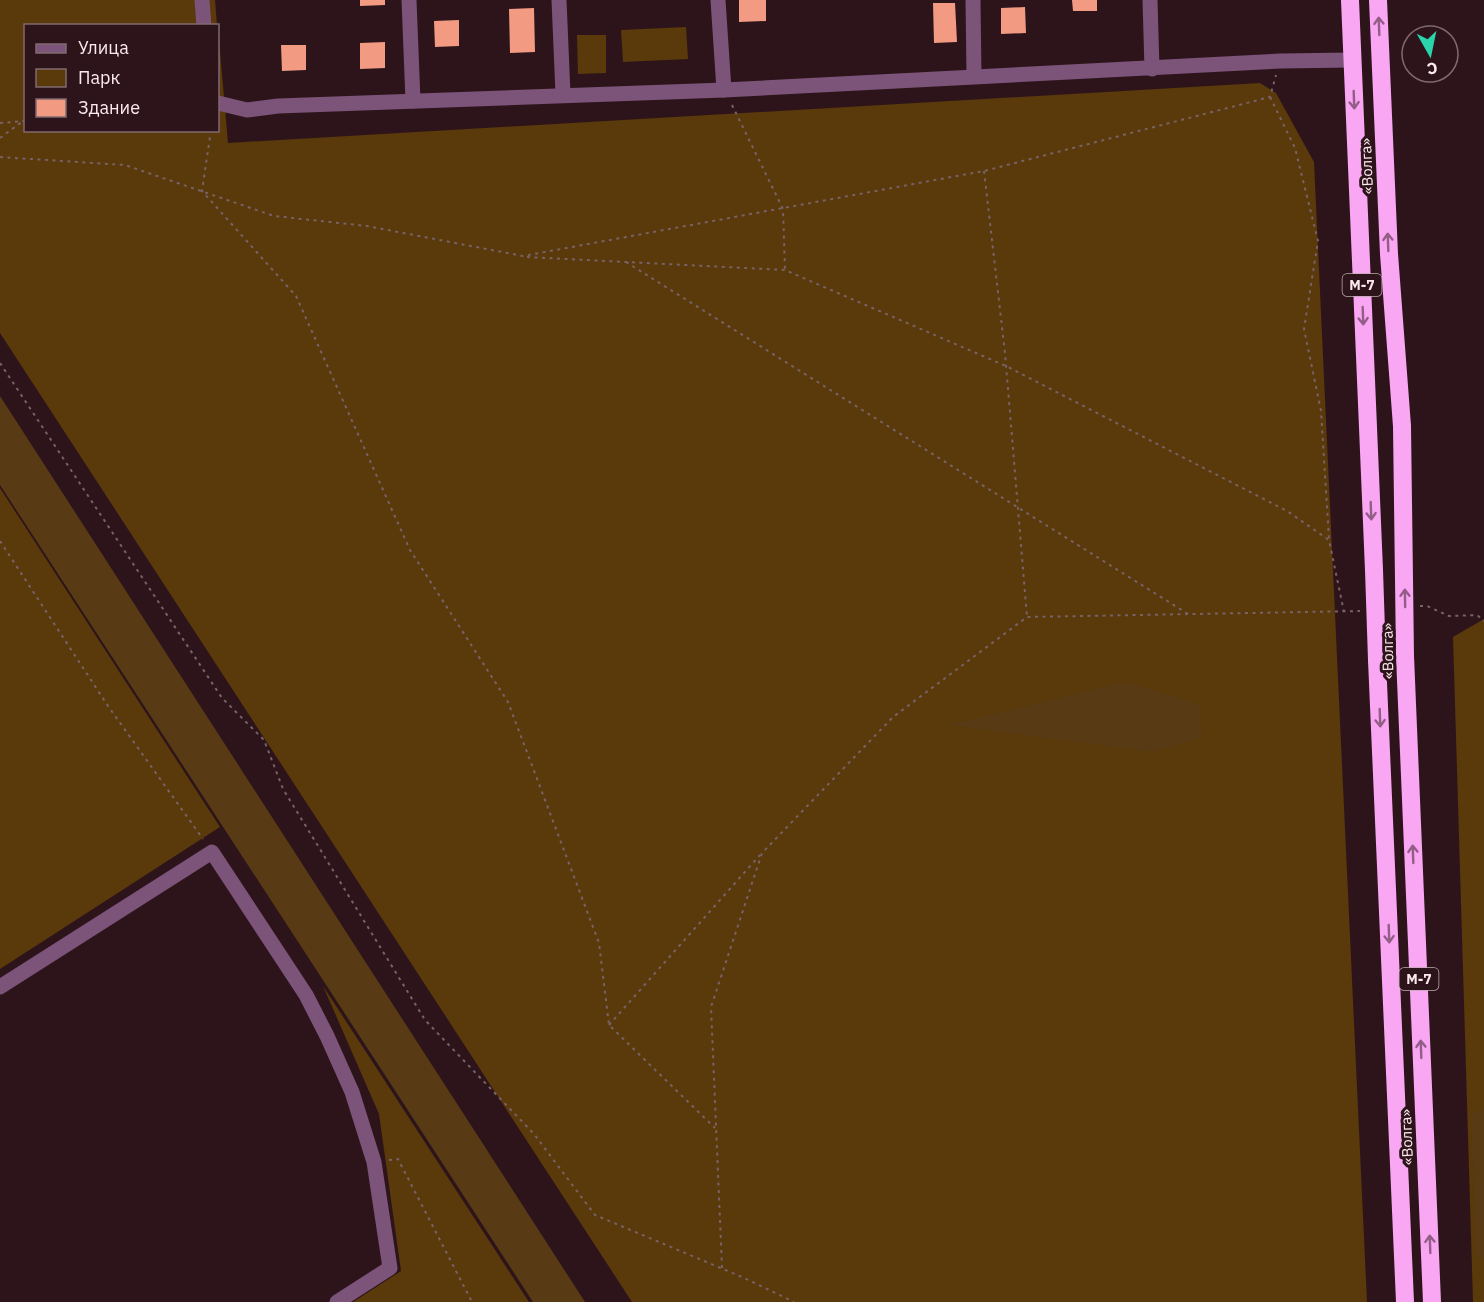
<svg xmlns="http://www.w3.org/2000/svg" width="1484" height="1302" font-family="'IBM Plex Sans',sans-serif">
	<style>
		.green { fill: #5a390a }
		.forest { fill: #583b14 }
		.building { fill: #f29b82 }
		.lines { fill: none; stroke-linecap: round; stroke-linejoin: round }
		.path { stroke: #786268; stroke-width: 2; stroke-dasharray: 3 4.5; stroke-linecap: butt }
		.minor { stroke: #7c5379; stroke-width: 15 }
		.highway { stroke: #f9a6f3; stroke-width: 18 }
		.highway-bridge { stroke: #f9a6f3; stroke-width: 18 }
		.oneway { stroke: #935d87 }
		.labels { text-anchor: middle; stroke-width: 6; stroke-linejoin: round; paint-order: stroke }
		.shield { fill: #2d141b; stroke: #beaaaf; stroke-width: 1.5 }
		.shield-label { font-size: 14px; font-weight: bold; fill: #fceaee }
		.street-label { font-size: 15px; fill: #fceaee; stroke: #2d141b }
	</style>
	<rect width="100%" height="100%" fill="#2d141b"/>
	<!-- green -->
	<g class="green">
		<path d="M0,0h215l2,25 -191,1v104h192v-102l10,115 1032,-60 16,10 38,69 53,1140h-735l-632,-969z"/>
		<path d="M686,27l2,32 -65,3 -2,-32z"/>
		<path d="M577,35h29v38l-28,1z"/>
		<path d="M0,488l220,339 -220,142z"/>
		<path d="M1484,619v683h-11l-20,-665z"/>
		<path d="M323,986l206,316h-176l48,-31 -22,-157z"/>
	</g>
	<!-- forest -->
	<g class="forest">
		<path d="M0,396l585,906h-52l-533,-817z"/>
		<path d="M1125,682l75,22 2,34 -50,14 -204,-27z"/>
		<path d="M1484,1109v151l-8,-4 -5,-142z"/>
	</g>
	<!-- building -->
	<g class="building">
		<path d="M360,0h25v5l-25,1z"/>
		<path d="M739,0h27v21l-27,1z"/>
		<path d="M1072,0h25v11h-24z"/>
		<path d="M933,3h22l2,39 -23,1z"/>
		<path d="M1025,7l1,26 -25,1v-26z"/>
		<path d="M534,8l1,44 -25,1 -1,-44z"/>
		<path d="M459,20v26l-24,1 -1,-26z"/>
		<path d="M385,42v26l-25,1v-26z"/>
		<path d="M281,45h25v25l-24,1z"/>
	</g>
	<g class="lines">
		<!-- path -->
		<g class="path">
			<path d="M1270,97l25,51 23,93 -14,88 17,82 8,128"/>
			<path d="M732,105l51,104 2,61"/>
			<path d="M0,123l26,-2"/>
			<path d="M211,130l-9,61 94,105 114,254 98,152 91,241 10,82 106,103"/>
			<path d="M0,138l23,-17"/>
			<path d="M0,157l125,8 149,51 93,10 156,30 461,-85 286,-74 6,-22"/>
			<path d="M984,171l21,182 22,264"/>
			<path d="M527,257l258,13 221,96 281,145 42,29 15,72"/>
			<path d="M626,262l562,352"/>
			<path d="M0,363l222,335 42,42 19,49 142,231 109,114 61,81 147,62 52,25"/>
			<path d="M0,541l108,165 95,133"/>
			<path d="M1420,606h7l22,10 28,-1 7,6"/>
			<path d="M609,1025l151,-170"/>
			<path d="M389,1160l9,-1 74,143"/>
			<path d="M722,1268l-11,-261 51,-154 131,-136 134,-100 333,-6"/>
		</g>
		<!-- minor -->
		<g class="minor">
			<path d="M202,0l2,26"/>
			<path d="M409,0l4,101"/>
			<path d="M559,0l4,94"/>
			<path d="M718,0l6,90"/>
			<path d="M973,0l1,76"/>
			<path d="M1150,0l2,69"/>
			<path d="M218,103l29,7 31,-4 446,-16 557,-29 71,-1"/>
			<path d="M0,987l212,-135 94,143 21,41 25,56 22,70 16,106 -53,34"/>
		</g>
		<!-- highway -->
		<g class="highway">
			<path d="M1350,0l24,570"/>
			<path d="M1378,0l11,254 13,172"/>
			<path d="M1405,656l27,646"/>
			<path d="M1377,660l28,642"/>
		</g>
		<!-- highway-bridge -->
		<g class="highway-bridge">
			<path d="M1402,426l3,230"/>
			<path d="M1374,570l3,90"/>
		</g>
	</g>
	<!-- one-way arrows -->
	<defs><path id="oneway-shaft" d="M-6 0H5M1.5-3L5.5 0L1.5 3" fill="none" stroke-width="1.6" stroke-linecap="round" stroke-linejoin="round" transform="scale(1.5)"/></defs>
	<g class="oneway">
		<use href="#oneway-shaft" transform="translate(1379 26) rotate(-92)"/>
		<use href="#oneway-shaft" transform="translate(1354 100) rotate(88)"/>
		<use href="#oneway-shaft" transform="translate(1388 242) rotate(-92)"/>
		<use href="#oneway-shaft" transform="translate(1363 316) rotate(88)"/>
		<use href="#oneway-shaft" transform="translate(1371 511) rotate(88)"/>
		<use href="#oneway-shaft" transform="translate(1405 598) rotate(-91)"/>
		<use href="#oneway-shaft" transform="translate(1380 718) rotate(88)"/>
		<use href="#oneway-shaft" transform="translate(1413 854) rotate(-92)"/>
		<use href="#oneway-shaft" transform="translate(1389 934) rotate(88)"/>
		<use href="#oneway-shaft" transform="translate(1421 1049) rotate(-92)"/>
		<use href="#oneway-shaft" transform="translate(1430 1244) rotate(-92)"/>
	</g>
	<g class="labels">
		<!-- shield labels -->
		<g class="shield">
			<rect x="1342.5" y="274" width="39" height="22" rx="4.5"/>
			<rect x="1399.5" y="968" width="39" height="22" rx="4.5"/>
		</g>
		<g class="shield-label">
			<text x="1362" y="290">М-7</text>
			<text x="1419" y="984">М-7</text>
		</g>
		<!-- street labels -->
		<g class="street-label">
			<text transform="translate(1367 166) rotate(-92)" y="5">«Волга»</text>
			<text transform="translate(1388 651) rotate(-91)" y="5">«Волга»</text>
			<text transform="translate(1407 1137) rotate(-92)" y="5">«Волга»</text>
		</g>
	</g>
	<!-- legend -->
	<rect x="24" y="24" width="195" height="108" fill="#2d141b" stroke="#806a6f" stroke-width="1.5"/>
	<rect x="36" y="44" width="30" height="9" fill="#7c5379" stroke="#806a6f" stroke-width="1.5"/>
	<text x="78" y="54" font-size="18" fill="#fceaee">Улица</text>
	<rect x="36" y="69" width="30" height="18" fill="#5a390a" stroke="#806a6f" stroke-width="1.5"/>
	<text x="78" y="84" font-size="18" fill="#fceaee">Парк</text>
	<rect x="36" y="99" width="30" height="18" fill="#f29b82" stroke="#806a6f" stroke-width="1.5"/>
	<text x="78" y="114" font-size="18" fill="#fceaee">Здание</text>
	<!-- north arrow -->
	<g transform="translate(1430 54) rotate(171)"><circle r="28" fill="#2d141b" stroke="#806a6f" stroke-width="1.5"/>
	<path d="M0-4.5L10 22L0 15L-10 22Z" fill="#2bd5ac"/>
	<text y="-9" font-size="16" font-weight="bold" text-anchor="middle" fill="#fceaee">С</text>
	</g>
</svg>
